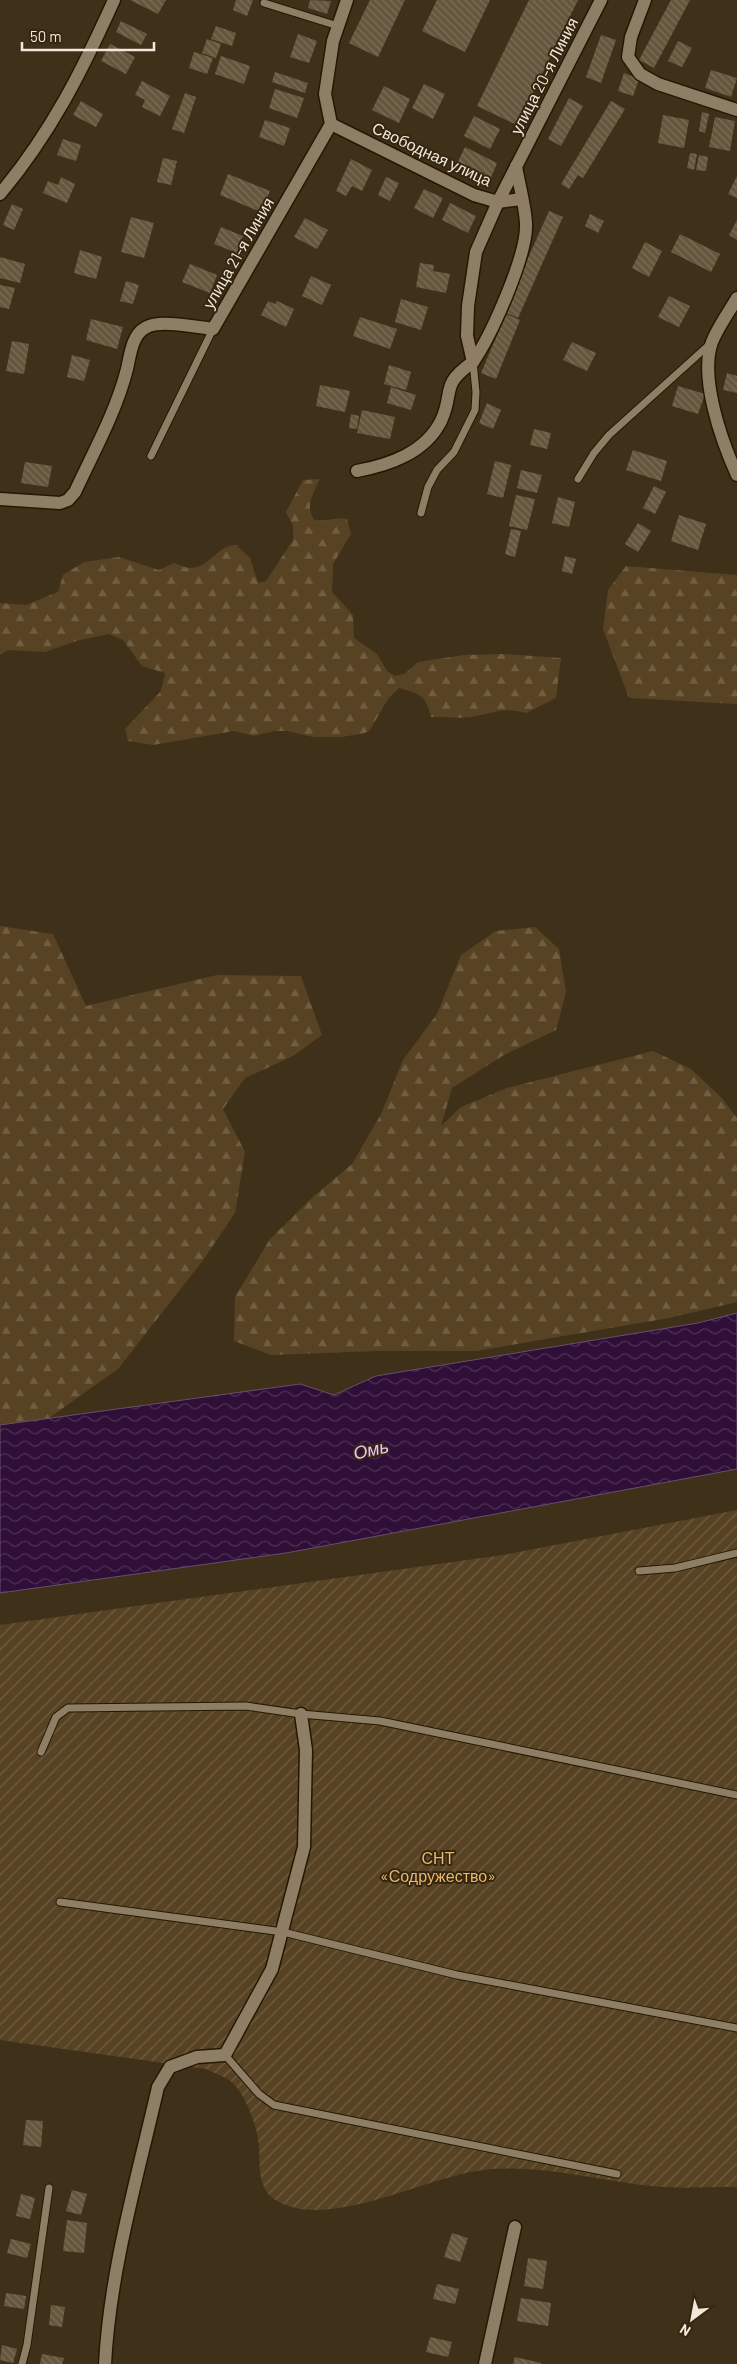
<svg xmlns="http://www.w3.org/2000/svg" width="737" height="2364" font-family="Barlow,sans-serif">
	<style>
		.forest { fill: url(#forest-firs) }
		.garden { fill: url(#garden-furrows) }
		.water { fill: url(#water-waves); stroke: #694f69 }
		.building { fill: url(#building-back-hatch) }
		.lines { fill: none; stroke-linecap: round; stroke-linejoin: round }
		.lane-casing { stroke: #251803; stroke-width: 9 }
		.street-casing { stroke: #251803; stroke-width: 15 }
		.lane { stroke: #8e7e65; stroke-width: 7 }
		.street { stroke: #8e7e65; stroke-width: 12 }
		.labels { text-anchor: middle; stroke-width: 4; stroke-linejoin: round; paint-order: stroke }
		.street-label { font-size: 16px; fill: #f1e8da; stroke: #342610 }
		.park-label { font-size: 16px; fill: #eab869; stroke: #342610 }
		.water-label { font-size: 18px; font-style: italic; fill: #eec3fc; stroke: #342610 }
	</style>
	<defs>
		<pattern id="forest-firs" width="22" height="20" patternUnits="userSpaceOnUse" patternTransform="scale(1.25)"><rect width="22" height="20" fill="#574323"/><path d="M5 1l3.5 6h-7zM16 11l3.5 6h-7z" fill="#705e42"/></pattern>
		<pattern id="garden-furrows" width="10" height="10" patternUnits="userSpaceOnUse" patternTransform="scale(1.25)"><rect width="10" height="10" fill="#574323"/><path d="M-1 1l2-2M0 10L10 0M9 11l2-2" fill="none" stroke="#705e42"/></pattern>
		<pattern id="water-waves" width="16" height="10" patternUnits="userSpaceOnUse" patternTransform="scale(1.25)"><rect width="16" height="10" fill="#2f0e38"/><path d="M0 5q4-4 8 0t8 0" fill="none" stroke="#4e3154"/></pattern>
		<pattern id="building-back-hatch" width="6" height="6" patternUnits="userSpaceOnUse" patternTransform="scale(1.25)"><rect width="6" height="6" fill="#65563e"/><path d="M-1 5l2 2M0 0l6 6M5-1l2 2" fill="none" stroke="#7c6e59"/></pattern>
	</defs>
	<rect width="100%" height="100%" fill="#3f301a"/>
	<!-- forest -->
	<g class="forest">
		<path d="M320,479c-7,15 -15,26 -6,41 12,3 20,-4 33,-1l4,15 -18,30 -1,28 21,23 1,23 23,16 10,17 8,5 9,-2 14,-12 46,-7 40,-1 57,4 -5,40 -30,15c-22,-6 -28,-1 -50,3 -12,3 -27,1 -40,1h-5c-5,-22 -11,-23 -32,-29l-11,11 -18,31 -5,3 -23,4h-29l-26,-6h-13l-20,5 -20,-5 -81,14 -25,-4 -3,-12 36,-38 4,-18 -23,-7 -19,-26 -14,-6 -33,7 -31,11 -37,-2 -8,5v-52l26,2 32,-13 5,-17 21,-13 35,-5 40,13 15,-7c4,1 11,5 16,5 20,0 27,-23 46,-23l14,13 8,25 8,-2 27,-41v-14l-7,-14 17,-32z"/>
		<path d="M626,566l111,9v129l-108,-6 -26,-69 5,-39z"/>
		<path d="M0,926l53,8 33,72 131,-31 84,1 21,59 -29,21 -48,22 -22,31 22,43 -10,61 -31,46 -86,110 -110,78 -8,1z"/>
		<path d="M535,927l24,22 7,43 -10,38 -52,25 -52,33 -11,38 20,-19 46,-19 146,-37 38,18 30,28 16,21v184l-68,16 -193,33h-98l-107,4 -37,-14 1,-44 35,-58 44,-43 38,-32 29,-50 22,-54 34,-46 24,-59 35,-24z"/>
	</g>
	<!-- garden -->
	<path class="garden" d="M737,1510v677c-29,0 -59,2 -87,-1 -55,-6 -119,-24 -173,-15 -54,8 -147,58 -198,31 -26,-13 -17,-41 -21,-64 -4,-19 -12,-41 -25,-55 -7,-6 -19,-10 -27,-14l-206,-29v-415l503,-70z"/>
	<!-- water -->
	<path class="water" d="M737,1313v156l-451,84 -286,40v-168l300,-41 34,11 42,-19 322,-53z"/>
	<!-- building -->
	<g class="building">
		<path d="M130,0h36l-8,14z"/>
		<path d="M236,0h17l-6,16 -14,-6z"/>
		<path d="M310,0l21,1 -4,13 -19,-6z"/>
		<path d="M370,0h35l-27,57 -29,-14z"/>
		<path d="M437,0h53l-25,52 -43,-21z"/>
		<path d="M529,0h49l-61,125 -40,-19z"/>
		<path d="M671,0h19l-36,68 -15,-8z"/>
		<path d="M121,21l26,13 -6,11 -25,-13z"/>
		<path d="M216,26l20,7 -4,13 -21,-7z"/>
		<path d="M298,34l19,7 -8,22 -19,-6z"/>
		<path d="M601,35l15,5 -15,43 -15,-6z"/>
		<path d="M207,39l14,5 -5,14 -14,-5z"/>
		<path d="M678,41l14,7 -10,19 -14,-6z"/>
		<path d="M110,44l25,13 -9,17 -25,-13z"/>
		<path d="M194,52l19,6 -6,16 -18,-6z"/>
		<path d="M221,56l29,10 -6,18 -29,-10z"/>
		<path d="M711,70l26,8 -6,19 -26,-9z"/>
		<path d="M275,72l33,11 -3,10 -33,-11z"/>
		<path d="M624,73l15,6 -6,17 -15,-5z"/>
		<path d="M142,81l28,15 -10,20 -18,-9 3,-7 -10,-5z"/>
		<path d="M424,84l21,10 -12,25 -21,-11z"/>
		<path d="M384,86l26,13 -11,24 -27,-13z"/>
		<path d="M275,89l29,9 -7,20 -28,-10z"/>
		<path d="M185,93l11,4 -12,36 -12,-4z"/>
		<path d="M569,98l14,8 -22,40 -13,-7z"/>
		<path d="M81,101l22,13 -7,13 -23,-12z"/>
		<path d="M611,101l14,8 -42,69 -5,-3 -9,14 -8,-5z"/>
		<path d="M702,112l7,2 -4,19 -6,-2z"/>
		<path d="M663,115l26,5 -5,28 -26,-5z"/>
		<path d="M474,116l26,13 -10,20 -26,-13z"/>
		<path d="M715,117l20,4 -5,30 -21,-4z"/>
		<path d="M265,120l25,8 -6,18 -25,-9z"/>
		<path d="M63,139l18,6 -5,16 -19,-6z"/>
		<path d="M465,147l32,16 -7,17 -33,-16z"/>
		<path d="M690,153l7,1 -3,16 -7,-2z"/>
		<path d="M699,155l9,2 -2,14 -10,-1z"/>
		<path d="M163,158l14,3 -6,24 -14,-3z"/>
		<path d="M351,159l21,11 -10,21 -10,-5 -6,10 -10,-5z"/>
		<path d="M228,174l42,17 -9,21 -41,-17z"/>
		<path d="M737,176v22l-9,-4z"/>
		<path d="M61,177l14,7 -8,19 -24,-10 5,-12 10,4z"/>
		<path d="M386,177l13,6 -9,18 -12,-6z"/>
		<path d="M424,189l19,9 -10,20 -19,-10z"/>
		<path d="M450,203l26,13 -8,17 -26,-13z"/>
		<path d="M12,204l11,5 -9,21 -11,-5z"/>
		<path d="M549,211l14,6 -45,101 -14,-6z"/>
		<path d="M590,214l14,7 -6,12 -13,-7z"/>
		<path d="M131,217l23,6 -10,35 -23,-6z"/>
		<path d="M305,218l23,12 -11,19 -23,-12z"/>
		<path d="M737,220v20l-8,-5z"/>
		<path d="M221,227l22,9 -6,17 -23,-9z"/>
		<path d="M680,234l40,20 -9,18 -40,-20z"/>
		<path d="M645,242l17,9 -13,26 -17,-9z"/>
		<path d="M80,250l22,7 -6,22 -22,-6z"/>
		<path d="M0,257l25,7 -5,19 -20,-5z"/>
		<path d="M420,263l14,2 -1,6 17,3 -4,19 -30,-6z"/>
		<path d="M190,264l27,11 -7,18 -28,-11z"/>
		<path d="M311,276l20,9 -9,20 -20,-9z"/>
		<path d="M126,281l13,4 -6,19 -13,-3z"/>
		<path d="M0,285l15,3 -6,21 -9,-2z"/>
		<path d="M669,296l21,10 -11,21 -21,-10z"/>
		<path d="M401,299l27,8 -7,23 -26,-8z"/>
		<path d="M268,301l7,3 2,-3 17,8 -8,18 -25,-12z"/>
		<path d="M506,314l14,6 -24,59 -15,-6z"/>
		<path d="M360,317l37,12 -7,20 -37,-13z"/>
		<path d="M91,319l32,8 -6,22 -31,-9z"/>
		<path d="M12,341l17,3 -5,30 -18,-3z"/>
		<path d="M572,342l24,11 -9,18 -24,-11z"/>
		<path d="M72,355l18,5 -6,21 -17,-4z"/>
		<path d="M389,365l22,7 -5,18 -22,-6z"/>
		<path d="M727,373l10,3v17l-14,-3z"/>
		<path d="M320,385l30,6 -5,21 -29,-6z"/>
		<path d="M678,386l27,8 -7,20 -26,-8z"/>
		<path d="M391,387l25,8 -5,15 -24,-7z"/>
		<path d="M487,403l14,7 -8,19 -14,-6z"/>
		<path d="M362,410l33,7 -5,22 -33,-6z"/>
		<path d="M351,414l8,2 -2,13 -8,-1z"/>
		<path d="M534,429l17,4 -4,16 -17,-4z"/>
		<path d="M633,450l34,11 -6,20 -35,-11z"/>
		<path d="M495,461l16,4 -8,33 -16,-4z"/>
		<path d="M25,462l27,4 -4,21 -27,-4z"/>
		<path d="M521,470l21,5 -5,18 -20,-5z"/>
		<path d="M654,486l12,6 -11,22 -12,-6z"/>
		<path d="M516,495l19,4 -8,31 -18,-4z"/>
		<path d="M558,497l17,5 -6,25 -17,-4z"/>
		<path d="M679,515l27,9 -8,26 -27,-9z"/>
		<path d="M638,523l13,8 -13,21 -13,-8z"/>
		<path d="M511,529l10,2 -6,26 -10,-3z"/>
		<path d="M565,556l11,3 -4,15 -10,-3z"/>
		<path d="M26,2120l17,1 -2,26 -18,-2z"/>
		<path d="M72,2190l15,4 -6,21 -15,-4z"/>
		<path d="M21,2194l14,4 -5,21 -14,-3z"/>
		<path d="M67,2220l20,3 -3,30 -21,-2z"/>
		<path d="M452,2233l16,5 -8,24 -16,-5z"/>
		<path d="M11,2239l20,5 -4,14 -20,-5z"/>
		<path d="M528,2258l19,3 -4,28 -19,-3z"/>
		<path d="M437,2284l22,5 -4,15 -22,-5z"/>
		<path d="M6,2293l20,3 -2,13 -20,-3z"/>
		<path d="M521,2298l30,5 -3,23 -31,-5z"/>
		<path d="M51,2305l14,2 -3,20 -13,-2z"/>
		<path d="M430,2337l22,5 -4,15 -22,-5z"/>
		<path d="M2,2345l15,4 -4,14 -13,-3z"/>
		<path d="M42,2354l22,4 -2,6h-22z"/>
		<path d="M515,2357l26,6v1h-28z"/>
	</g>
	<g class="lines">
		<!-- lane casing -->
		<g class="lane-casing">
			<g id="lane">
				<path d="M264,3l74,23"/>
				<path d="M151,456l62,-127"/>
				<path d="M578,479l16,-26 15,-18 101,-91"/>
				<path d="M421,513l7,-26 9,-17 17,-18 21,-42 1,-18 -3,-30"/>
				<path d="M639,1571l36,-3 62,-15"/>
				<path d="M41,1752l15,-35 12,-9 178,-2 55,8 79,7 357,74"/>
				<path d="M60,1902l223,30 174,43 280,53"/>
				<path d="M225,2055l34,39 15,11 343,69"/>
				<path d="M22,2364l5,-19 22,-157"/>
			</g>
		</g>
		<!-- street casing -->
		<g class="street-casing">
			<g id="street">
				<path d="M645,0l-14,37 -3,20 12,17 18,10 79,26"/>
				<path d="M331,124l143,71 24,7 24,-3"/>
				<path d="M0,194c51,-61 82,-123 114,-194"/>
				<path d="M737,298c-8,14 -19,29 -25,44 -13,36 10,100 25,133"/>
				<path d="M473,362c18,-26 55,-108 53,-139 -1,-18 -7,-38 -10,-57"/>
				<path d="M357,471c32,-6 68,-18 84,-50 14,-30 -2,-35 32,-59l-6,-26 1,-30 8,-54 22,-50 103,-202"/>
				<path d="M0,499l60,4 8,-3 7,-8c19,-41 41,-80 52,-123 3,-13 5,-34 18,-41 14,-9 50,-1 68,1l118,-205 -6,-30 8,-53 14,-41"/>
				<path d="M105,2364c5,-94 32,-185 53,-277l12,-20 27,-10 28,-2 47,-86 32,-122 2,-97 -5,-36"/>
				<path d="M485,2364l30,-137"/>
			</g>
		</g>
		<!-- lane -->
		<use href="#lane" class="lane"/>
		<!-- street -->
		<use href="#street" class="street"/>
	</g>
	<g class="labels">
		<!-- street labels -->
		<g class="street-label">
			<text transform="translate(544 76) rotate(-63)" y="6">улица 20-я Линия</text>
			<text transform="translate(432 154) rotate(25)" y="6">Свободная улица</text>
			<text transform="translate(238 253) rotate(-60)" y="6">улица 21-я Линия</text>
		</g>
		<!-- park labels -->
		<g class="park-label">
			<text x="438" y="1864">СНТ<tspan x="438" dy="18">«Содружество»</tspan></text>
		</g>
		<!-- water labels -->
		<g class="water-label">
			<text transform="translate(371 1450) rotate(-13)" y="6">Омь</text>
		</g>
	</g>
	<!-- north arrow -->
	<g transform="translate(692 2319) rotate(212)" stroke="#342610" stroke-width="4" paint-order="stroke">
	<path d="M0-4L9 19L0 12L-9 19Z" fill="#f1e8da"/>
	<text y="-8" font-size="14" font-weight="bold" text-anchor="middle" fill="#f1e8da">N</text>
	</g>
	<!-- scale -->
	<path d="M22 42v8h132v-8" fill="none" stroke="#f1e8da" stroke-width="2.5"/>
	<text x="30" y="42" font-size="15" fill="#f1e8da" stroke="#342610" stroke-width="4" paint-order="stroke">50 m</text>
</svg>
